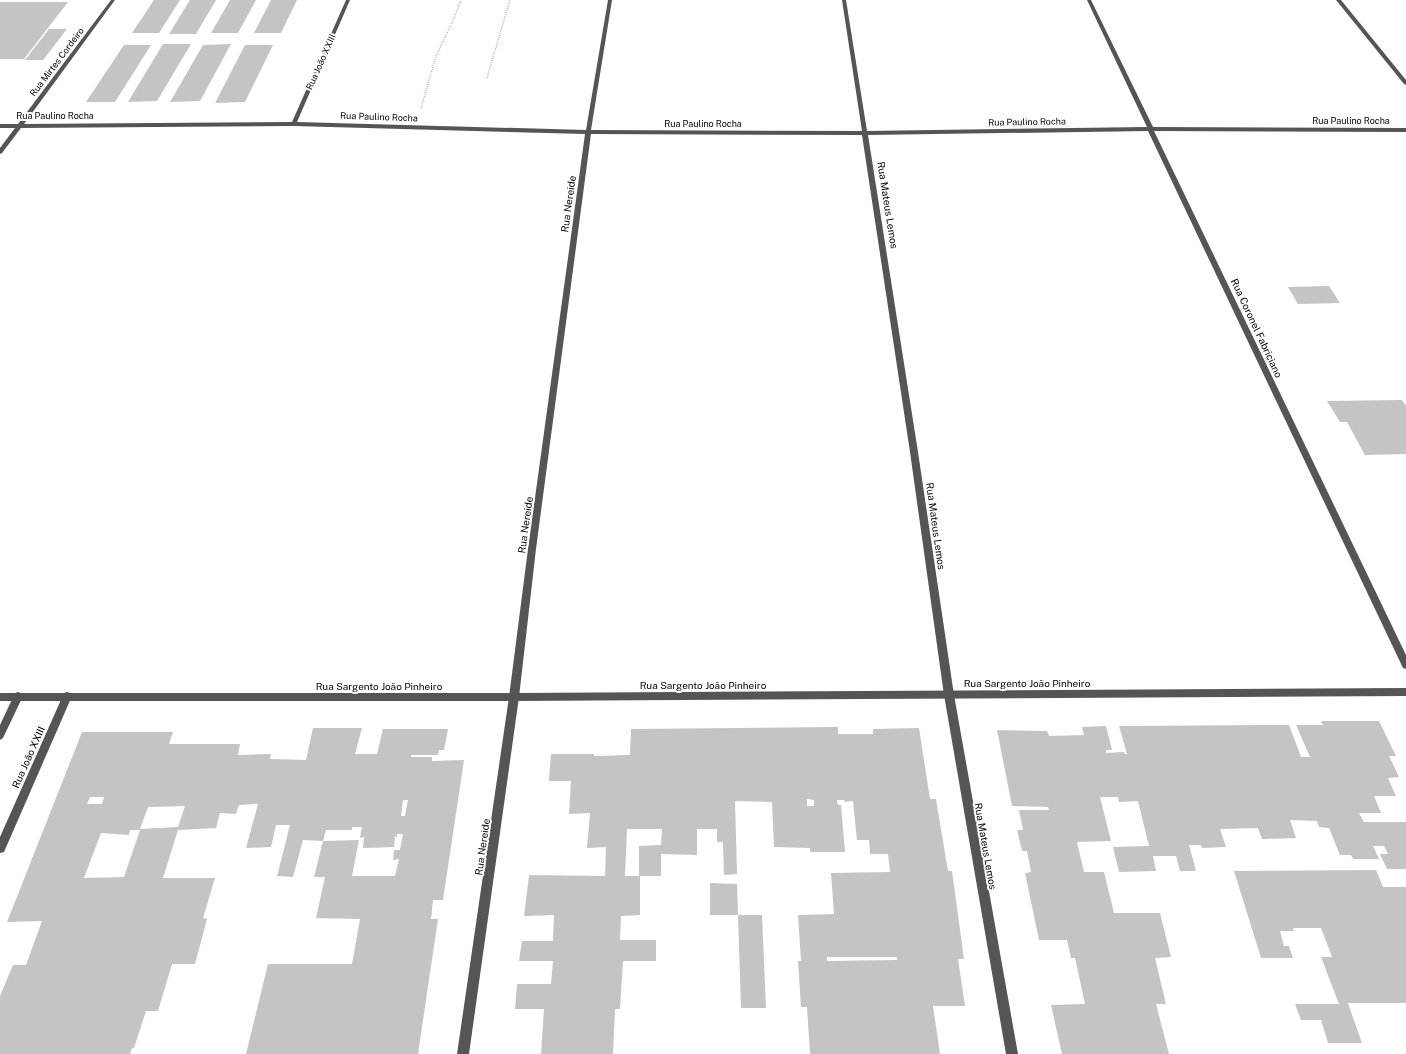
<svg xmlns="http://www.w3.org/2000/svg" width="1406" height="1054" font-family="'Public Sans',sans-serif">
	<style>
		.building { fill: #c4c4c4; fill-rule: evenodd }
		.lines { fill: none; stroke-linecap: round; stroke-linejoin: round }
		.path { stroke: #777; stroke-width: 1.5; stroke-dasharray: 0.5 1.5; stroke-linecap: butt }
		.minor { fill: #555; fill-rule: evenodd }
		.tertiary { fill: #555; fill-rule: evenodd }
		.labels { text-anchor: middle; stroke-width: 4; stroke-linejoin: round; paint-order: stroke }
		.far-street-label { font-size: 9px; fill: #000; stroke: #fff }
		.street-label { font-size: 10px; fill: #000; stroke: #fff }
	</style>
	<rect width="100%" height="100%" fill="#fff"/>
	<!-- building -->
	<g class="building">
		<path d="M154,0h26l-21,33h-27z"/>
		<path d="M190,0h26l-20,34h-27z"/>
		<path d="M230,0h26l-18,33h-27z"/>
		<path d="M271,0h26l-16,33h-27z"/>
		<path d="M0,2h68l-44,57h-24z"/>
		<path d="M49,29h18l-24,31h-18z"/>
		<path d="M163,44h28l-34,57 -29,1z"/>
		<path d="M231,44l-31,57 -30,1 33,-57z"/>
		<path d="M124,45h27l-36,57h-29z"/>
		<path d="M245,45h28l-28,57 -30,1z"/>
		<path d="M1329,286l11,17 -42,1 -10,-17z"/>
		<path d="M1402,400l4,6v48l-41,1 -18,-33h-7l-13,-21z"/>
		<path d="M1321,721h58l17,35h-7l10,21 -11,1 8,18h-22l7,17h-22l5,9h42v47h-19l-7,-15h8l-4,-8h-11l6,13h-26l-2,-4h-11l-11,-27 -10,-1 -2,-6 -27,-1 6,18 -34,1 -4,-11 -38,1 6,18 -24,1 -1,-3h-12l7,26h-16l-4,-15h-23l3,15 -37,1 -6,-25 36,-1 -11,-45 -19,1 -1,-5h-18l11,44 -34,1 7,30h20l10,41h46l11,44 -16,1 11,46h-10l13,50h-107l-11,-49 34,-1 -10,-46h-4l-4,-18h-28l-14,-67 6,-1 -4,-21h-5l-5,-21h6l-4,-20h30l-1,-3 -36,-1 -15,-76 50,1 2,5 35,-1 -2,-8 24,-1 6,24h-6v3l18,-1 1,2h2l-8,-28 170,-1 12,32h9l-14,-32h27z"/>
		<path d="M838,727v7h35v-5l46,-1 11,71h6l12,72h4l12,88h-6l7,47h-32l7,48h-130l-3,-47h-6l-3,-46h3l-3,-46 36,-1 -3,-41 59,-1 -2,-18h-18l-1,-14h-12l-4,-39 -8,1 -1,-2h-7l1,5h3l4,47h-35v-4l-36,-1 -2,-45 -37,-1 2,73 -13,1 -1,-33h-6v-13h-20v26l-36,-1v22h-22v-30l22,-1 1,-16h-35l-2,47h15v39l-19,1 -1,24h36v21h-33l-3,48h-5l-2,45h-72l3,-45h-29l2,-25h34l2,-23h-34l3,-20h31l1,-26 -30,1 5,-41 76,1 1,-29 -19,1 3,-35 -21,1 2,-33h-22l2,-27h43v2l36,-1 1,-26zM807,799l7,1v6h-7zM827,957h70v3l-70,1z"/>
		<path d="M313,728h49l-7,26h22l6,-25h65l-4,21h-5l-1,5h-27v2h21v4l32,-1 -21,140h-10l-2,19h7l-20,135h-172l22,-90h84l8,-45 -44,-1 9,-41h-11l9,-36 36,-1 -7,36h43l4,-17 -6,1 1,-10h6l3,-16h-6v3l-2,-1 -1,11 -31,1 1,-11 -4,1 2,-11h-10v3h-26l-3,11 -20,-1 -10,37 -16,-1 13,-51h-14l-5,22 -25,1 12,-44 -19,1 -3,9 -16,-1 -4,15 -38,2 -15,48h52l-12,40 4,1 -12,45h-23l-14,47h-12l-12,37h-2l-2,6h-130v-58l13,-31h13l16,-44 -35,1 75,-190h91l-4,12h71l-2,11 33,-1 -1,5 36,1zM90,797h14l-2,7h-15zM403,800h5l-3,16h-4zM185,806l-7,21 -38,2 8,-22zM130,830h10l-16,47 -40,1 17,-45 28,2z"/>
		<path d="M1376,870l7,17h23v116h-58l14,40h-34l-7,-23h-20l-6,-16h44l-18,-47h11l-11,-29h-28l1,3h-14l4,15h5l4,12h-32l-27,-87z"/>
		<path d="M710,883l27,1 1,31h-28z"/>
		<path d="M738,915h24l4,93h-25z"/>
	</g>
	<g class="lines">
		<!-- path -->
		<g class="path">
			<path d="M487,78l23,-78"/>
			<path d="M421,108l15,-52 17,-35 8,-21"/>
		</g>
		<!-- minor -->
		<g class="minor">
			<path d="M111,0h4l-91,124 268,-2 54,-122h4l-53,122 289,8 22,-130h4l-21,130 271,1 -20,-131h4l21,131 280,-4 -60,-127h4l62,127 253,1v4l-252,-1 252,524v14l-3,-1 -255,-537 -280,4 50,317 36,243 64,359h-12l-62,-359 -34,-243 -48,-317 -271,-1 -55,415 -17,148 -50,357h-12l52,-357 19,-148 57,-415 -291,-8 -273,2 -19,25 -2,1v-6l15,-20h-15v-4h18z"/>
			<path d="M1336,0h5l65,80v5l-2,-1z"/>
			<path d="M18,692l3,1 2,3 -20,42 -3,2v-15l15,-32z"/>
			<path d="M67,692l3,1 2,3 -68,156 -4,1v-16l64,-144z"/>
		</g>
		<!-- tertiary -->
		<path class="tertiary" d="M1406,688v8l-892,5h-514v-8h514z"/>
	</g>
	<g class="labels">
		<!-- far-street labels -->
		<g class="far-street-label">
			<text transform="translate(57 62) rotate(-53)" y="3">Rua Mirtes Cordeiro</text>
			<text transform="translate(321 62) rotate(-66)" y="3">Rua João XXIII</text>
			<text x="55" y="119">Rua Paulino Rocha</text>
			<text transform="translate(379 117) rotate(2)" y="3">Rua Paulino Rocha</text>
			<text x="1351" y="124">Rua Paulino Rocha</text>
			<text transform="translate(1027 122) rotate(-1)" y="3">Rua Paulino Rocha</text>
			<text x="703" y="127">Rua Paulino Rocha</text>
		</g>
		<!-- street labels -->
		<g class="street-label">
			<text transform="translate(568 204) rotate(-82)" y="4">Rua Nereide</text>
			<text transform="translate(888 205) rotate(81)" y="4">Rua Mateus Lemos</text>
			<text transform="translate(1257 328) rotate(65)" y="4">Rua Coronel Fabriciano</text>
			<text transform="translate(525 525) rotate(-82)" y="4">Rua Nereide</text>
			<text transform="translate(936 526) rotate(82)" y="4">Rua Mateus Lemos</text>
			<text x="1027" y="687">Rua Sargento João Pinheiro</text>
			<text x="703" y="689">Rua Sargento João Pinheiro</text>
			<text x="379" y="690">Rua Sargento João Pinheiro</text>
			<text transform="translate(28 757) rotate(-66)" y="4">Rua João XXIII</text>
			<text transform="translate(986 846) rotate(80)" y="4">Rua Mateus Lemos</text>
			<text transform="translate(482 847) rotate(-82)" y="4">Rua Nereide</text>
		</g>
	</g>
</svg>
